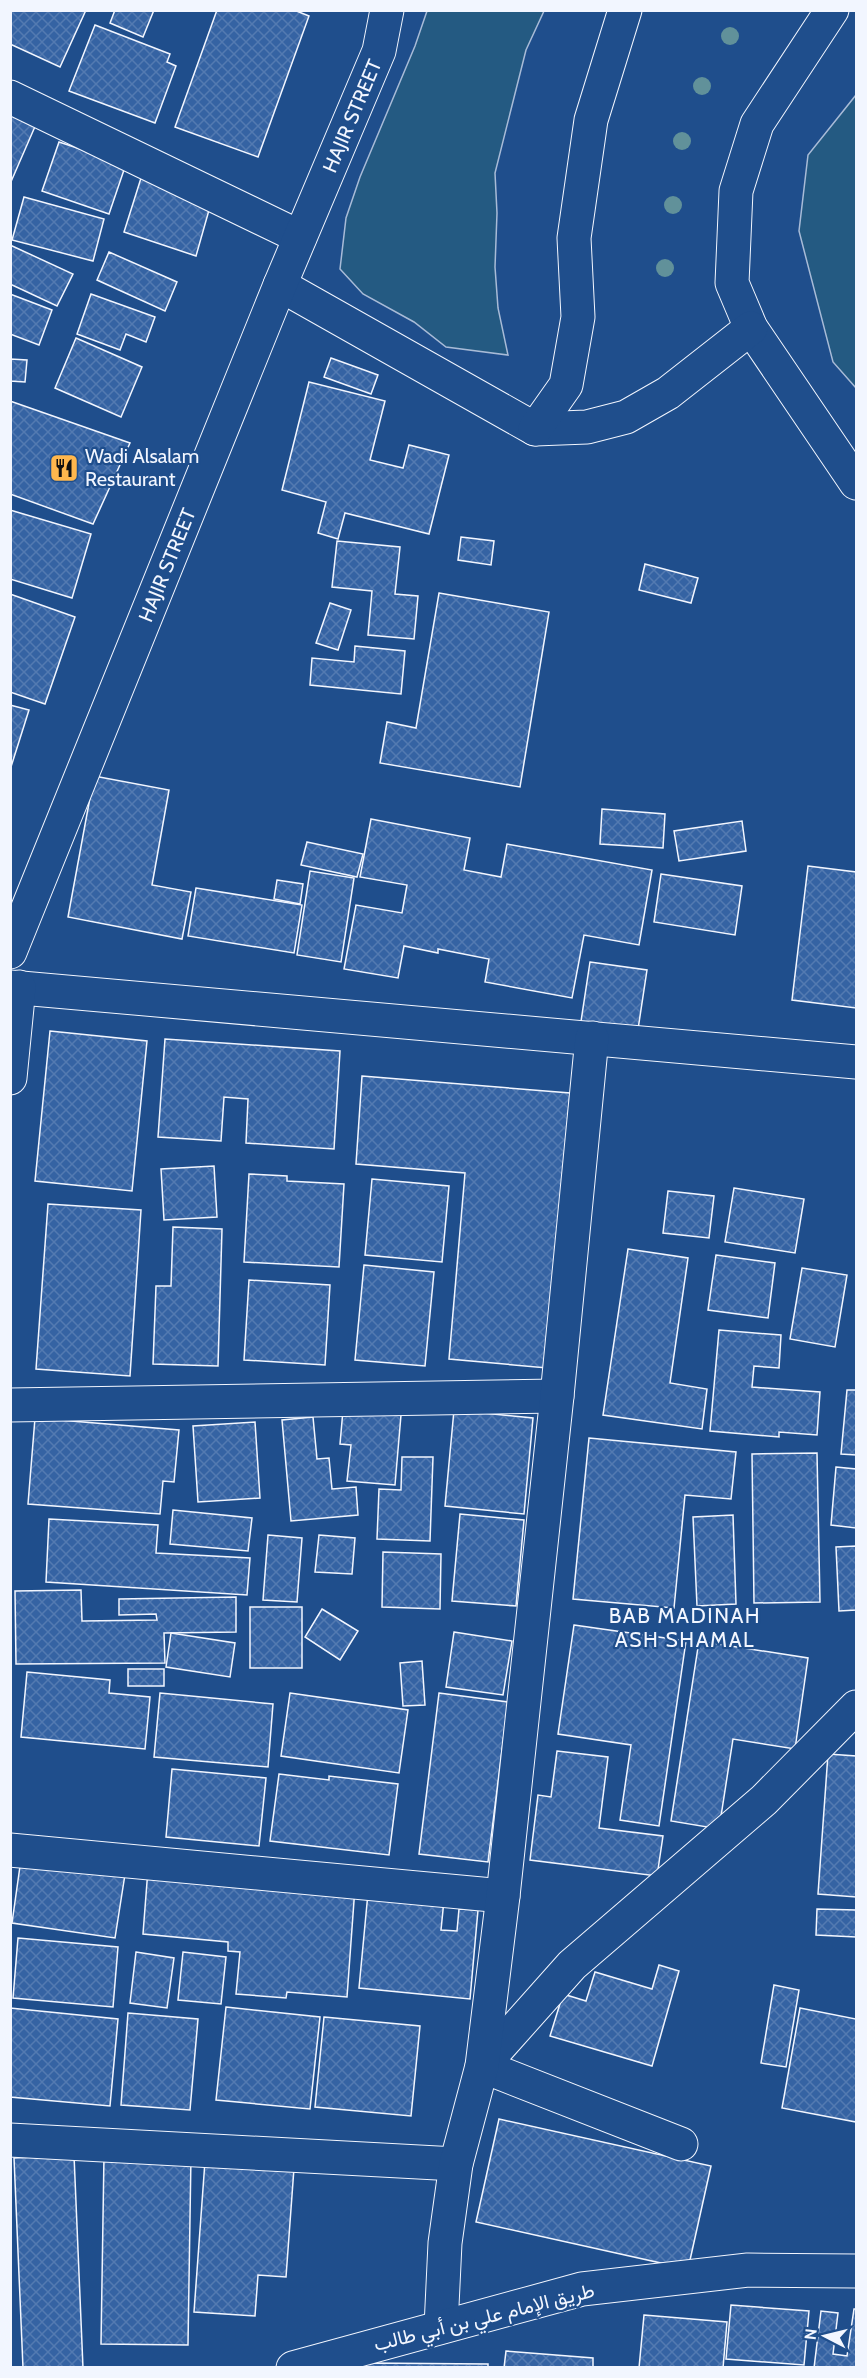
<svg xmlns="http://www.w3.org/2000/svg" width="867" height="2378" font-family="Cabin,Vazirmatn,sans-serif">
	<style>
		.grass { fill: #245a82; stroke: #a8bbd7; stroke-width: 1.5 }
		.building { fill: url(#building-cross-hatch); stroke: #f2f6ff; stroke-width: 1.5 }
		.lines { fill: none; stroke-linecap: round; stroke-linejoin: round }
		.minor-casing { stroke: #f2f6ff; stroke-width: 35 }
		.minor { stroke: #1f4e8c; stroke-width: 33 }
		.tree { fill: #61919a }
		.labels { text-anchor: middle; stroke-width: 4.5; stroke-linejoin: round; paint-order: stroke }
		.street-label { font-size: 20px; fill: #f2f6ff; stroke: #1f4e8c }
		.poi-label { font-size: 20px; fill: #f2f6ff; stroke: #1f4e8c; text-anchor: start }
		.neighbourhood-label { font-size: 21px; letter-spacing: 1.5px; fill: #f2f6ff; stroke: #1f4e8c }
	</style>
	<defs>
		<pattern id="building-cross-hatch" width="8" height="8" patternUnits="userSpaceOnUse" patternTransform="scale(1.5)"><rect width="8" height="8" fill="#3563a3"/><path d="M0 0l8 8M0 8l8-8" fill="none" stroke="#537ab1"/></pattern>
	</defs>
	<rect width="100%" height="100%" fill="#1f4e8c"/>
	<!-- grass -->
	<g class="grass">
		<path d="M427,11h117l-18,39 -31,123 2,40 -2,54 3,41 10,47 -62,-8 -32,-25 -51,-28 -23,-25 6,-51 14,-41 55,-131z"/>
		<path d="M856,95v293l-23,-26 -34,-131 9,-76z"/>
	</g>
	<!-- building -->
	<g class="building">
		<path d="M10,10h76l-26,57 -50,-23z"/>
		<path d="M115,10h39l-11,27 -33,-14z"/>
		<path d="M217,10h77l15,6 -51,141 -83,-30z"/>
		<path d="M95,25l75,29 -3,8 9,4 -21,57 -86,-32z"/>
		<path d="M10,111l27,11 -27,62z"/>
		<path d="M59,142l67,22 -17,50 -67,-23z"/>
		<path d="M142,175l71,21 -17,60 -72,-24z"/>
		<path d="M24,197l80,22 -11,42 -81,-21z"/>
		<path d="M10,245l63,29 -16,32 -47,-22z"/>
		<path d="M109,252l68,30 -12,29 -68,-31z"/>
		<path d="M10,294l42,16 -13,35 -29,-11z"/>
		<path d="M91,294l64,23 -9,25 -20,-8 -6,16 -43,-16z"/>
		<path d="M76,338l66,29 -21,50 -66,-29z"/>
		<path d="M331,358l47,17 -7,19 -47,-17z"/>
		<path d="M10,359l17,1 -2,22 -15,-1z"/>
		<path d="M309,382l76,19 -15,59 33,8 6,-23 40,10 -20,79 -84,-21 -7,26 -20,-6 8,-31 -44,-12z"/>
		<path d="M10,401l120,42 -37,81 -83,-30z"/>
		<path d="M10,510l81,24 -19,64 -62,-19z"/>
		<path d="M461,537l33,4 -3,24 -33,-5z"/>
		<path d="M337,541l63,6 -5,47 23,2 -4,43 -46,-4 4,-44 -40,-4z"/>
		<path d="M645,564l53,14 -7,25 -52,-13z"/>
		<path d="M439,593l110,19 -29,175 -140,-24 7,-41 29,6z"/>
		<path d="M10,594l65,23 -30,87 -35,-12z"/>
		<path d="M330,603l21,7 -13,40 -22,-7z"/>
		<path d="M355,646l50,5 -4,43 -91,-9 2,-27 42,4z"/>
		<path d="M10,705l19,5 -19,60z"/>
		<path d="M94,776l75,14 -17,95 39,7 -9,47 -114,-22z"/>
		<path d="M602,809l63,5 -2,34 -63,-4z"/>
		<path d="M371,819l99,19 -6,32 37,7 6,-33 145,26 -13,75 -55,-10 -12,63 -87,-16 4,-23 -51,-10v4l-34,-7 -6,32 -54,-9 12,-64 46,8 5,-28 -47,-8z"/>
		<path d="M742,821l4,30 -67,10 -5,-30z"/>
		<path d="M307,842l56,12 -6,23 -56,-12z"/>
		<path d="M808,866l48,6v136l-64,-8z"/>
		<path d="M310,871l44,7 -13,84 -44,-7z"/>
		<path d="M661,874l81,12 -7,49 -81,-13z"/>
		<path d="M277,880l26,4 -3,20 -26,-5z"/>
		<path d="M196,888l106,17 -8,48 -106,-17z"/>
		<path d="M590,962l57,8 -10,66 -57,-8z"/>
		<path d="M50,1031l97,10 -15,150 -97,-10z"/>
		<path d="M165,1039l175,12 -6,98 -88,-6 2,-44 -24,-2 -3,44 -63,-4z"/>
		<path d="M362,1076l208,17 -23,275 -98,-9 16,-186 -109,-9z"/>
		<path d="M214,1166l3,51 -53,3 -3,-51z"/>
		<path d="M249,1174l38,2v5l57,3 -5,83 -95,-5z"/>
		<path d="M372,1179l77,7 -7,76 -77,-7z"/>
		<path d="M734,1188l70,11 -9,54 -70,-11z"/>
		<path d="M668,1191l46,5 -5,42 -46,-5z"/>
		<path d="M48,1204l93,6 -11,166 -94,-7z"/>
		<path d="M173,1227l49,2 -4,137 -65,-2 3,-78h15z"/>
		<path d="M628,1249l60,9 -18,125 37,6 -5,40 -99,-14z"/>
		<path d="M716,1255l59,8 -7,55 -60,-8z"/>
		<path d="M364,1265l70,7 -9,94 -70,-6z"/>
		<path d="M802,1268l45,7 -12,72 -45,-8z"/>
		<path d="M249,1280l81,5 -5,80 -81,-5z"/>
		<path d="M719,1330l62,5 -2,33 -25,-2 -2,21 68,5 -3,43 -38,-3v5l-69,-6z"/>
		<path d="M847,1390h9v65l-15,-1z"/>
		<path d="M343,1410l58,5 -6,70 -48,-4 4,-36 -11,-1z"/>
		<path d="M454,1410l79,8 -9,96 -79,-8z"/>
		<path d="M313,1417l4,42 12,-1 3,31 24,-2 2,28 -67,6 -9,-101z"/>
		<path d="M35,1418l144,12 -5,52 -11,-1 -3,33 -132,-10z"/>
		<path d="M255,1422l5,76 -62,4 -5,-76z"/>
		<path d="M589,1438l147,14 -5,47 -46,-4 -11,113 -101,-9z"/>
		<path d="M817,1453l3,149 -66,1 -2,-149z"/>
		<path d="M402,1457h31l-3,84 -53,-2 2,-50 22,1z"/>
		<path d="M836,1467l20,2v59l-25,-3z"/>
		<path d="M173,1510l79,8 -4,33 -78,-7z"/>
		<path d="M460,1514l64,6 -8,86 -64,-5z"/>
		<path d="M733,1515l3,89 -39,2 -4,-89z"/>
		<path d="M49,1519l109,6 -2,28 94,5 -3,37 -201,-13z"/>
		<path d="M268,1535l34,3 -5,64 -34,-2z"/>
		<path d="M319,1535l36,3 -3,36 -37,-2z"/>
		<path d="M856,1546v64l-17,1 -3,-64z"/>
		<path d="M383,1552l58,2 -1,55 -58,-2z"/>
		<path d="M81,1590l1,31 75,-1 -1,-6 -37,1v-16l117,-2v35l-72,1 1,30 -149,1 -1,-73z"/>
		<rect x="250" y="1607" width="52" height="61"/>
		<path d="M322,1609l36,22 -18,29 -35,-23z"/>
		<path d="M574,1625l112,16 -27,185 -39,-6 11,-75 -73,-11z"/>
		<path d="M454,1632l58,9 -9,54 -57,-8z"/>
		<path d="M171,1633l64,10 -5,34 -64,-10z"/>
		<path d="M699,1641l109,17 -13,91 -62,-10 -14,90 -48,-8z"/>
		<path d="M422,1661l3,44 -22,1 -3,-43z"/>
		<rect x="128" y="1669" width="36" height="17"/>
		<path d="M27,1672l83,8 -1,13 41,4 -5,52 -124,-12z"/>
		<path d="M160,1693l113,11 -5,63 -114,-10z"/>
		<path d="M290,1693l118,17 -9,63 -118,-17z"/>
		<path d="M439,1693l69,9 -20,160 -69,-8z"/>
		<path d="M557,1751l51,6 -9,71 64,8 -6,40 -127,-16 8,-65 13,2z"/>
		<path d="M828,1754l28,2v141l-38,-3z"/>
		<path d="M172,1769l94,9 -7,68 -93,-9z"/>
		<path d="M279,1774l50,6v-4l69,8 -9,71 -119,-14z"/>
		<path d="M22,1852l104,16 -11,70 -103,-15z"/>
		<path d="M148,1869l207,18 -8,110 -60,-5 -1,6 -50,-4 4,-42 -12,-1v-9l-85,-8z"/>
		<path d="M368,1893l76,7 -3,30 16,1 2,-22 19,1 -8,89 -111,-11z"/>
		<path d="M817,1909l39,1v27l-40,-2z"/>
		<path d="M18,1938l100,9 -5,60 -100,-9z"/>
		<path d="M136,1952l38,6 -7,50 -37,-5z"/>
		<path d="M183,1952l43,5 -5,47 -43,-4z"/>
		<path d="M659,1965l20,6 -27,95 -102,-30 13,-42 23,7 9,-29 57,17z"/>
		<path d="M774,1985l25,5 -13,77 -25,-4z"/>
		<path d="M226,2007l94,10 -10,92 -94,-9z"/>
		<path d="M10,2008l108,11 -8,87 -100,-9z"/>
		<path d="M800,2008l56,11v103l-74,-14z"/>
		<path d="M128,2013l70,6 -8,91 -69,-5z"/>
		<path d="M324,2017l96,9 -9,90 -96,-9z"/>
		<path d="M499,2119l212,47 -23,103 -212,-47z"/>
		<path d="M74,2155l9,213h-60l-9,-210z"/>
		<path d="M104,2155h87l-3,190 -87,-1z"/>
		<path d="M205,2161l89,7 -8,109 -28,-2 -3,41 -61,-4z"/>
		<path d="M731,2305l78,6 -5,54 -78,-6z"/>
		<path d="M854,2309h2v59h-42l7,-57 17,2 -5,41 14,2z"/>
		<path d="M644,2315l83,7 -4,46h-84z"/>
		<path d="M506,2351l87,7v10h-89z"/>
		<path d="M366,2363l122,1v4h-122z"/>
	</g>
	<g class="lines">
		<!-- minor casing -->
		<g class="minor-casing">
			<g id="minor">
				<path d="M832,10l-75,114 -21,67 -4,92 19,45 105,155"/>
				<path d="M10,97l290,140"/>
				<path d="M280,285l255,144 52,-2 39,-10 42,-24 83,-65"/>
				<path d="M535,429l31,-44 12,-68 -4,-79 17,-118 34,-110"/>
				<path d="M10,952l270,-667 99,-234 8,-41"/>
				<path d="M10,987l846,75"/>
				<path d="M10,1078l9,-91"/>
				<path d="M10,1405l547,-9"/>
				<path d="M10,1850l493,46"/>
				<path d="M10,2140l446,24"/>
				<path d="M681,2144l-199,-78 90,-101 192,-165 92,-93"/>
				<path d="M441,2327l4,-84 11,-79 26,-98 21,-170 54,-500 35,-358"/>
				<path d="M293,2368l289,-79 166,-19 108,1"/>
			</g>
		</g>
		<!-- minor -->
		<use href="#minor" class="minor"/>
	</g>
	<!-- trees -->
	<g class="tree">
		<circle cx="730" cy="36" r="9"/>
		<circle cx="702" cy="86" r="9"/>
		<circle cx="682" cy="141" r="9"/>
		<circle cx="673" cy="205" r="9"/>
		<circle cx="665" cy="268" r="9"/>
	</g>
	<!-- icons -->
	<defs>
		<g id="restaurant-square" transform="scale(1.5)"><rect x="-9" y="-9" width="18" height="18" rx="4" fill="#ffb74d" stroke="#1f4e8c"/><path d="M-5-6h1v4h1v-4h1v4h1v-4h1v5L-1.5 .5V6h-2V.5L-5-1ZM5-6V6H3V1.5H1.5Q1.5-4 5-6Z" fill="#111"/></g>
	</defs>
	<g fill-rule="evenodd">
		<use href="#restaurant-square" x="64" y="468"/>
	</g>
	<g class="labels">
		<!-- street labels -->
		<g class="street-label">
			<text transform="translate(352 116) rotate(-67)" y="7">HAJIR STREET</text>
			<text transform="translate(167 565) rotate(-68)" y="7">HAJIR STREET</text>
			<text transform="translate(484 2317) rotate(-14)" y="7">طريق الإمام علي بن أبي طالب</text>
		</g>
		<!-- poi labels -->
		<g class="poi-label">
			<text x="85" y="463">Wadi Alsalam<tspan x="85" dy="23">Restaurant</tspan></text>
		</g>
		<!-- neighbourhood labels -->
		<g class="neighbourhood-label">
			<text x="685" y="1623">BAB MADINAH<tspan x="685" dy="24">ASH SHAMAL</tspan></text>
		</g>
	</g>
	<!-- border -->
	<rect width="867" height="2378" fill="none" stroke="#f2f6ff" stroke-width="24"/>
	<!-- north arrow -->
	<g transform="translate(825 2336) rotate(277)" stroke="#1f4e8c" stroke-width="4.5" paint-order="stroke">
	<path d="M0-4.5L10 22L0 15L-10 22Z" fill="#f2f6ff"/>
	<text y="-9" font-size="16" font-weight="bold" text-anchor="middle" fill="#f2f6ff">N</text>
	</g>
</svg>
